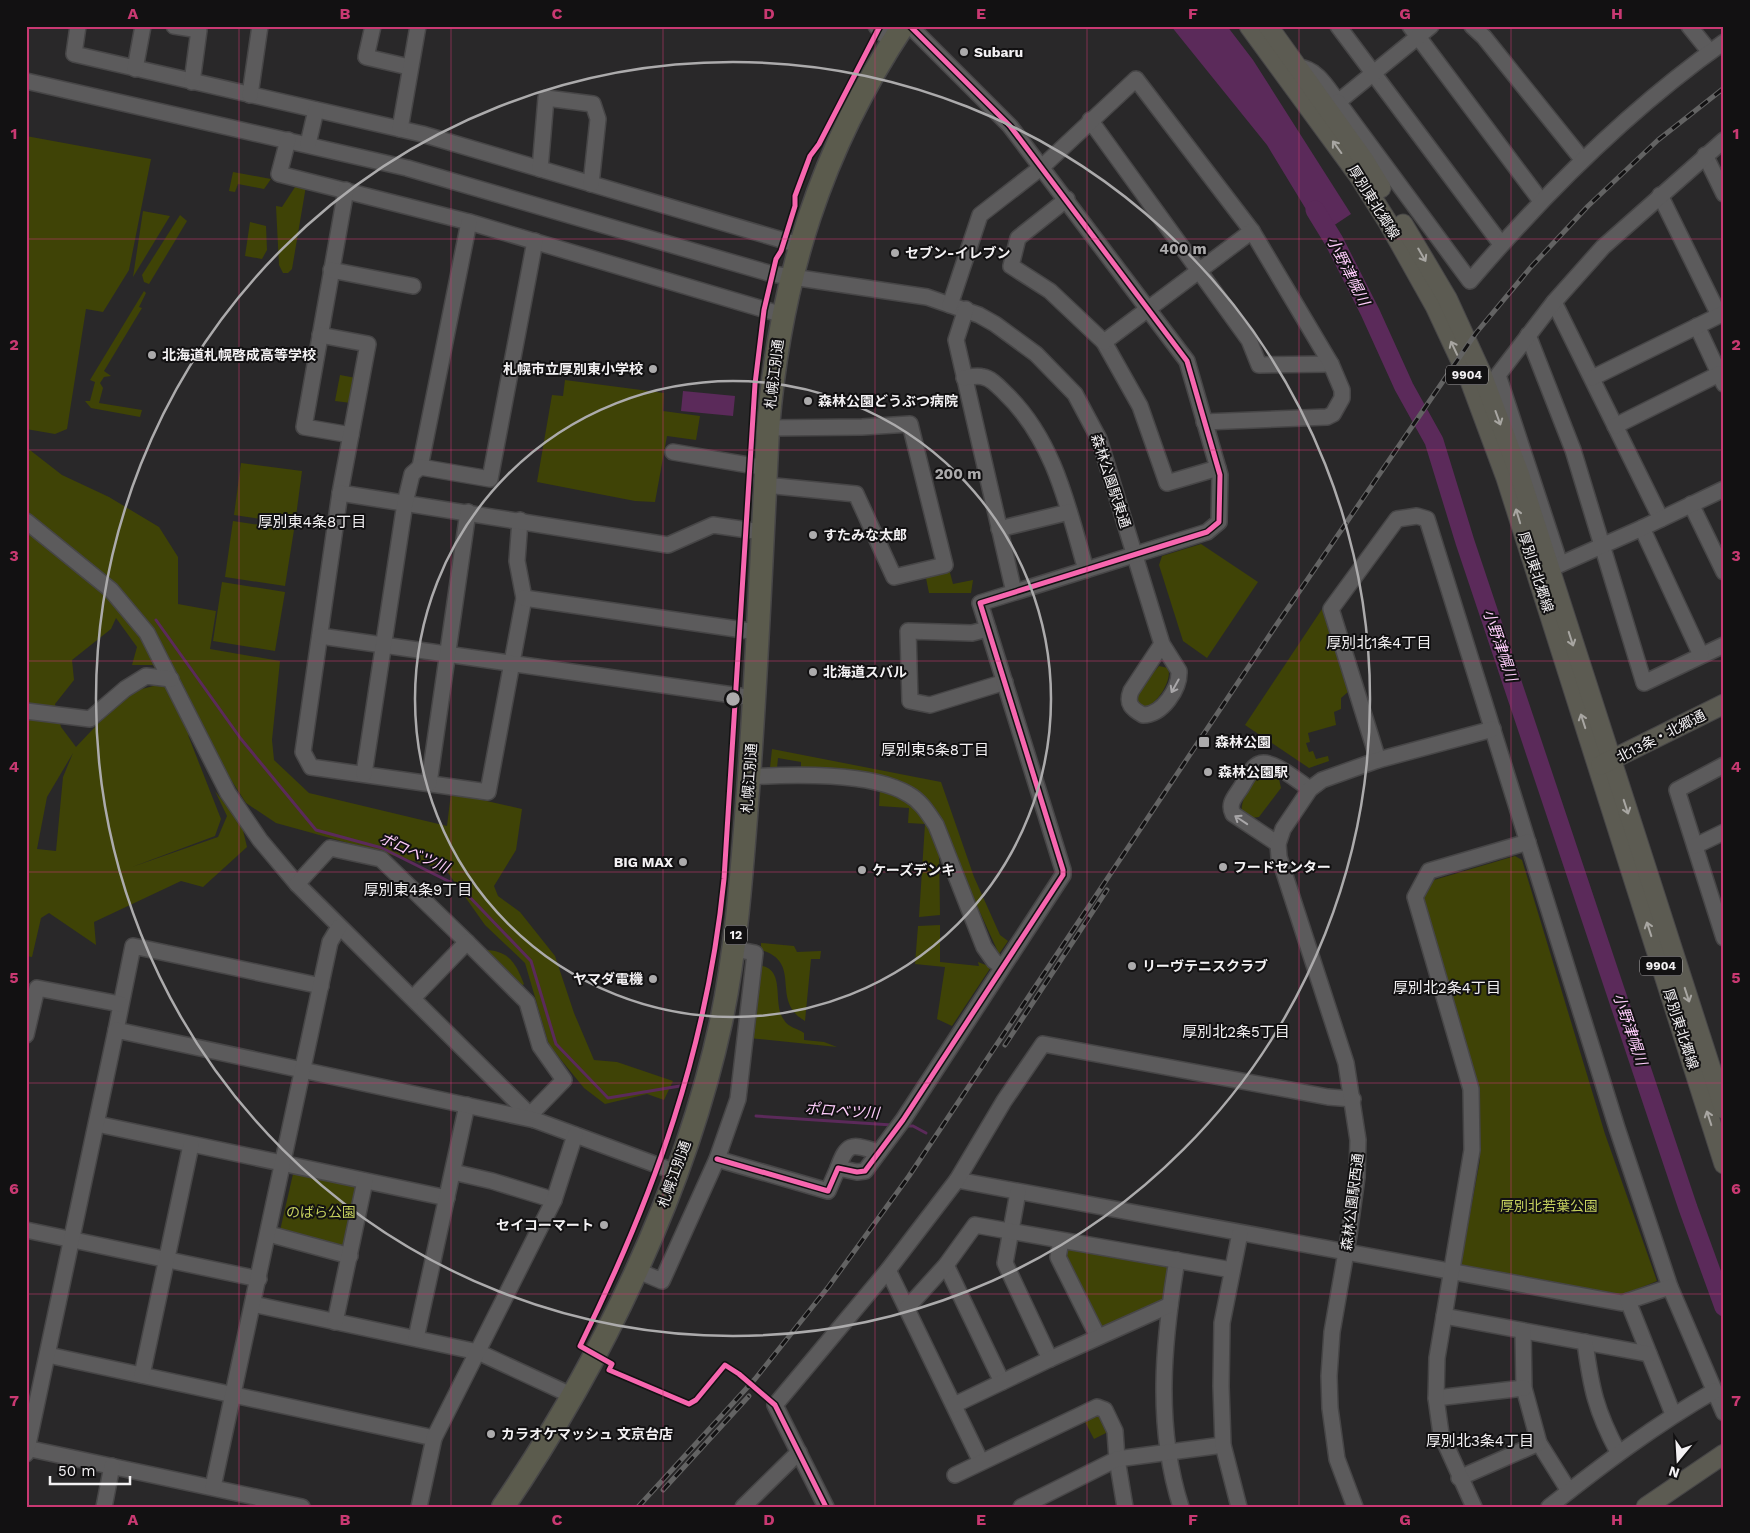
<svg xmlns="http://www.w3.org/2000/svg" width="1750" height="1533" font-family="'Work Sans','Noto Sans JP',sans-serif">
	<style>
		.green { fill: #3f4306; fill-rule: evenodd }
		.water { fill: #5b2a5a }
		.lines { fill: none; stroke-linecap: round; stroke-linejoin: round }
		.stream { stroke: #5b2a5a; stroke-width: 3 }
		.river { stroke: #5b2a5a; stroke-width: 19 }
		.minor-casing { stroke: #474647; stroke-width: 18 }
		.major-casing { stroke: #474647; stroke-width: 21 }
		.highway-casing { stroke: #474647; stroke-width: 25 }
		.minor { stroke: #5c5b5c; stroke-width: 15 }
		.major { stroke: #5c5b52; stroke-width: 19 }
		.highway { stroke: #5b5b4d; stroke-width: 22 }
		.rail-casing { stroke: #636363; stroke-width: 5 }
		.rail { stroke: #121112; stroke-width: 3; stroke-dasharray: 9; stroke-linecap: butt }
		.cycleway-casing { stroke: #121112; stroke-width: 8 }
		.cycleway { stroke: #f766af; stroke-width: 5 }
		.oneway { stroke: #a8a6a2 }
		.oneway2 { stroke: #a8a6a8 }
		.grid { fill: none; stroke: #c93972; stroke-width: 1; stroke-opacity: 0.55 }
		.ring { fill: none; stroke: #acabac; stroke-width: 2.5 }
		.poi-dot { fill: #acabac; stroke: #121112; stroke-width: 2 }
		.labels { text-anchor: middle; stroke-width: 4; stroke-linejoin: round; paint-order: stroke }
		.shield { fill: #121112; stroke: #b0aeb0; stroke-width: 1 }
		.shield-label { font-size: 12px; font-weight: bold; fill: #f3f1f3 }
		.poi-label { font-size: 14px; font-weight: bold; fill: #f3f1f3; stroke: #121112; text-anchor: start }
		.street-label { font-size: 14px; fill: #f3f1f3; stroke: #121112 }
		.park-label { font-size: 14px; fill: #c5d05e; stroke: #121112 }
		.water-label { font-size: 15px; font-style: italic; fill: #ffcdfc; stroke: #121112 }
		.neighbourhood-label { font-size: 15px; fill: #f3f1f3; stroke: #121112 }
		.centre { fill: #acabac; stroke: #121112; stroke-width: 2.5 }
		.ring-label { font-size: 15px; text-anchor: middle; font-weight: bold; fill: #acabac; stroke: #121112; stroke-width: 4; stroke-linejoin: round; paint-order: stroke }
		.neatline { fill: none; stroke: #c93972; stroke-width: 2 }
		.grid-label { font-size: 16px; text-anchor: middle; font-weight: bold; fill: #c93972 }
	</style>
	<rect width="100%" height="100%" fill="#292829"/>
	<!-- green -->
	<g class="green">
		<path d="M26,136l125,23 -22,111 -26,42 -17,-3 -19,120 -12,5 -29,-5z"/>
		<path d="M233,172l38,7 -7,10 -26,-5 -3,8 -6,-1z"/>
		<path d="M297,184l9,2 -14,83 -4,4h-5l-4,-8 -3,-59 6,1z"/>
		<path d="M143,211l27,5 -37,61z"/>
		<path d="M180,215l7,6 -38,63 -5,-2 -2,-7z"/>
		<path d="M250,222l16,4 1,24 -5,9 -17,-3z"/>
		<path d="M144,291l2,2 -7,14 3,1 -38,63 7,5 -7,1 -4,6 3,5 -4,15 43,7 -2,7 -49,-9 -6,-7h5l5,-19 -5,-2z"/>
		<path d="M340,375l16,3 -5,25 -16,-2z"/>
		<path d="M565,380l99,13 -1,18 37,5 -4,24 -29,-4 -12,66 -20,-1 -98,-19 15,-87 11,1z"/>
		<path d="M26,447l36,28 47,22 50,30 19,30v47l38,7 -6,38 70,12 -8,79 2,20 35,33 138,33 4,-33 71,16 -6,41 -22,36 4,10 22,16 35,44 19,57 20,47 23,2 56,19 -9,19 -17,-6 -42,10 -21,-16 -35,-43 -24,-82 -40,-38 -39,-55 -170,-47 -30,-20 -29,-45 -29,-23 33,84 -6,17 -83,31 86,-30 9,-21 -12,-25 27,35 5,21 -44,40 -22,-6 -87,41 2,23 -47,-32 -8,5 -9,39 -6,-1zM116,618l21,29 -5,18h21l8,19 -23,6 -28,21 -34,36 -15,-20 -6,-23 19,-24 -2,-20 39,-31zM73,753l-10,24 -7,74 -19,-2 10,-52z"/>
		<path d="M241,463l61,8 -7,53 -61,-9z"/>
		<path d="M233,521l61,9 -9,56 -60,-9z"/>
		<path d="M1201,544l57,38 -51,76 -24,-17 -24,-76 3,-9z"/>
		<path d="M949,569l4,15 20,-4 -2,13h-42l-4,-20z"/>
		<path d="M222,582l63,10 -10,59 -62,-10z"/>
		<path d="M1322,609l26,83 -7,6v11l-7,3 2,13 -28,8 2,9 -4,1 3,9 4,-1 3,8 12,-3 1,5 -20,7 -64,-43z"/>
		<path d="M1159,666l9,2c5,12 -12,38 -24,39l-8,-5v-10z"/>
		<path d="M772,749l169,33 33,95 26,58 8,6 -9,13 -62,-136 -21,-27 -26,-12 -89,-10v-7l-23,-4 -1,10h-7z"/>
		<path d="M1267,771l12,8 2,9 -22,29 -7,1 -10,-7c-3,-11 15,-37 25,-40z"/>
		<path d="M880,787l11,3 32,22 16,38 1,65 -21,2 6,-93 -17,-1 1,-15 -30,-2z"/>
		<path d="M1515,856l7,4 83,274 52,147 -37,15 -160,-28 20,-108 -2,-74 -55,-186 11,-20z"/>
		<path d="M940,925v37l39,4 -1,-4 13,5 -39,59 -15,-7 8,-52 -30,-3 3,-38z"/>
		<path d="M761,943l33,3 3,6 24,-1 -1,8h-9l-6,62c-36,-21 -1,-58 -44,-71z"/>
		<path d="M488,950c22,2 28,14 36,34l-4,4 -38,-37z"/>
		<path d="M757,965c31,2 14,38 27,55 5,8 13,8 20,13v7l20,2 13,5 -88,-9z"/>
		<path d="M293,1174l67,14 -13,63 -68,-16z"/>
		<path d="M1068,1247l104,19 -7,38 -61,27 -38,-75z"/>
		<path d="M1093,1415l8,2 7,15 -14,7 -10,-19z"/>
	</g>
	<!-- water -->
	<g class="water">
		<path d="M1171,26h56l26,34 98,154 -30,20 -54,-89z"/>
		<path d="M683,391l52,5 -2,20 -52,-5z"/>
	</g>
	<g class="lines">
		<!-- stream -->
		<g class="stream">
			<path d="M156,620l85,119 75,91 66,18 78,39 71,74 25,83 52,54 72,-12"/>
			<path d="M756,1116l136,9"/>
			<path d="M906,1126h7l13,7"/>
		</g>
		<!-- river -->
		<path class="river" d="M1315,210l19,31 36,71 34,75 30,54 31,101 223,666 36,99"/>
		<!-- minor casing -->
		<g class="minor-casing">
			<g id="minor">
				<path d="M78,26l-4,28 348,80 377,111"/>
				<path d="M174,26l25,4 -7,52"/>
				<path d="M373,26l-7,31 43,10"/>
				<path d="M876,26l16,17"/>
				<path d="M1338,26l163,218"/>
				<path d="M1410,26l131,175"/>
				<path d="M1472,26l12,11 98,122"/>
				<path d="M1689,26l21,26"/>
				<path d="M1298,67c19,1 30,22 40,35l93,-76"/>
				<path d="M135,69l8,-43"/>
				<path d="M26,81l381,87 365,106 155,23 52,18 16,9 41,30 39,40 24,45 63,205 17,27c1,18 -17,44 -36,44 -11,-6 -17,-11 -12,-24l31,-47"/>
				<path d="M250,95l10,-69"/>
				<path d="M1338,102l132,179c76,-89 158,-171 254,-239"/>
				<path d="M1090,120l159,220 10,25 72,-1"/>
				<path d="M400,129l18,-103"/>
				<path d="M288,140l-9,34 190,48 314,93"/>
				<path d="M308,144l8,-34"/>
				<path d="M1705,155l19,39"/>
				<path d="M540,169l6,-71 47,6 5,15 -7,65"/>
				<path d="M346,190l-42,237 47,8"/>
				<path d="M1660,195l59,120"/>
				<path d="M1067,199l-49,39 -7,28 39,25 54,51 36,64 27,77 51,-15"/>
				<path d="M331,270l82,16"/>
				<path d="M1554,302l107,217"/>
				<path d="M950,305l30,-90 63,-49 93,-87 116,152 79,133 11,26v8l-9,16 -6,3 -123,5"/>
				<path d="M966,309l-10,31 58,252"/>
				<path d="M1697,326l27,58"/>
				<path d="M320,335l48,9 -28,149 -37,259 8,15 177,25 36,-194 -7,-37 3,-41"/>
				<path d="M1528,335l45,115 71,233 80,-38"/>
				<path d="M1104,342l148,-111"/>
				<path d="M964,378c6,-1 13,-3 19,-1 8,1 16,10 21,15 50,47 64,115 82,178"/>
				<path d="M1592,378l132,-65"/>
				<path d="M1615,426l104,-52"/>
				<path d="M673,452l93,16"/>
				<path d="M420,467l49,-245"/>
				<path d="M765,485l91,9 38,83 51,-12 -35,-141 -48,3 -94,1"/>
				<path d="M340,493l328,52 45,-20 49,7"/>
				<path d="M1691,504l33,68"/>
				<path d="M26,521l85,69 36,43 81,160 32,47 37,44 238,236"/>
				<path d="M1642,528l59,127"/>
				<path d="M999,529l70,-17"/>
				<path d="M1560,564l-62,-189 56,-73 49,-55 121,-107"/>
				<path d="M1552,568l90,-40 82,-39"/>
				<path d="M524,598l233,34"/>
				<path d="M988,629l-16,4 -64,-2 2,70 20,4 75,-23"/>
				<path d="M320,636l434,62"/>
				<path d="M26,711l64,8 35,-30 21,-13 25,3"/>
				<path d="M1378,760l-47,-151 66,-90 20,-3 10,3 190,609 53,159 54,126"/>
				<path d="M1724,765l-47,25 47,148"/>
				<path d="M364,774l41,-271 7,-29 8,-7 70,12 45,-238"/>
				<path d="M749,777c42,-3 123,-5 159,17 13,7 20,19 28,31l48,122 10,14 7,5"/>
				<path d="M429,783l39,-271"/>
				<path d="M1278,844l-45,-30c-5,-10 1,-16 7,-25 5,-7 11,-22 19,-25 12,-6 40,18 51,25"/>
				<path d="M1695,846l29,-14"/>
				<path d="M297,884l33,-36 51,11 86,83 60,60 13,44 24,34 -34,35"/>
				<path d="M413,998l54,-56"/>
				<path d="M116,1030l17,-84 188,40"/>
				<path d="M26,1035l11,-47 83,16"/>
				<path d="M97,1124l350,74"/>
				<path d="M717,1159l111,32 10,-23 19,4 8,-1 38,-51 160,-245v-5l-83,-267 227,-71 12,-10 1,-47 -33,-114 -177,-235 -100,-100"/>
				<path d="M838,1168c10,-28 15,-23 41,-16"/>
				<path d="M453,1172l39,9 62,19"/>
				<path d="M957,1180l665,123 48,-16"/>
				<path d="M1018,1192l-13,71 45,96"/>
				<path d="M26,1230l233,49"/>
				<path d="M269,1234l81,22"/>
				<path d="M1061,1241l-3,16 40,80"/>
				<path d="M1177,1260c-14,82 -22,166 4,247"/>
				<path d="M946,1265l56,117"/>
				<path d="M636,1270l26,11 55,-122 21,-60 17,-146 -21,-4"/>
				<path d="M888,1270l93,192"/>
				<path d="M1628,1301l45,113"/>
				<path d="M253,1304l225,48 95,44"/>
				<path d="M907,1308l39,-43 29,-40 257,45"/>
				<path d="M1444,1316l205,38"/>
				<path d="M335,1322l30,-141"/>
				<path d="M1523,1331l1,57 15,55 30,48"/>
				<path d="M416,1338l51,-233"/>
				<path d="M1585,1342c6,46 11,69 33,110"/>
				<path d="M48,1355l386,83"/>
				<path d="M142,1375l49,-230"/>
				<path d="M1436,1398l88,-10"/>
				<path d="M954,1405l96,-46 120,-54"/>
				<path d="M26,1448l276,59"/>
				<path d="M26,1454l90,-424 419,90 141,52"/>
				<path d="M955,1475l142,-68 8,3 10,21 2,28 8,48"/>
				<path d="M1459,1478l80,-35"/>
				<path d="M213,1487l117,-545 9,-15"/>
				<path d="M104,1507l8,-41"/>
				<path d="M419,1507l15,-69 120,-238 21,-65"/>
				<path d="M743,1507l56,-55"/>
				<path d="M826,1507l-51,-102 113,-135 69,-90 47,-79 39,-57 285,53 25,2"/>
				<path d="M1021,1507l96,-48 106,-14"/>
				<path d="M1239,1507l-16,-62 -2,-59 1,-63 18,-90"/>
				<path d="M1355,1507l-18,-48 -7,-51 -1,-32 3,-44 17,-97 8,-58 1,-37 -12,-77 -67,-206 -1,-13 5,-15 27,-40 12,-9 56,-20 115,-31"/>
				<path d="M1474,1507l-33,-73 -5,-36 1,-40 35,-208 -1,-61 -56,-192 14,-26 99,-29"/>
				<path d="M1549,1507c53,-42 106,-82 165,-116"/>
			</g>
		</g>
		<!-- major casing -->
		<g class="major-casing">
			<g id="major">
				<path d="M1249,26l109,149 31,49 46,82 35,75 36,97 218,686"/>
				<path d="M1268,26l96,134 17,28"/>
				<path d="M1403,224l44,74 34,74 38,101 205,636"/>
				<path d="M1601,765l123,-61"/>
				<path d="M1646,1507l78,-53"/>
			</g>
		</g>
		<!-- highway casing -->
		<g class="highway-casing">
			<path id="highway" d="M503,1507c98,-144 181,-315 218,-485 16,-76 21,-154 27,-231 9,-121 14,-242 20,-363 12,-148 53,-279 135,-402"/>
		</g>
		<!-- minor -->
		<use href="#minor" class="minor"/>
		<!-- major -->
		<use href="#major" class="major"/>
		<!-- highway -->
		<use href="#highway" class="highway"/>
		<!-- rail casing -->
		<g class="rail-casing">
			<g id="rail">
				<path d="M1005,1045l102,-155"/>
				<path d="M663,1490l86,-94"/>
				<path d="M638,1507l117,-128 74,-93 80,-110 366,-549 201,-294 55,-66 57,-61 70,-66 66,-52"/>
			</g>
		</g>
		<!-- rail -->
		<use href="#rail" class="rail"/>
		<!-- cycleway casing -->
		<g class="cycleway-casing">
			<g id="cycleway">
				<path d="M717,1159l111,32 10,-23 19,4 8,-1 38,-51 160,-245v-5l-83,-267 227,-71 12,-10 1,-47 -33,-114 -177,-235 -100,-100"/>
				<path d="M826,1507l-51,-102 -36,-31 -14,-9 -29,35 -7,4 -80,-34 3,-6 -32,-18c75,-152 127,-297 144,-467l31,-495 9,-74 12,-51 5,-8 14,-45v-10l15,-40 9,-12 61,-118"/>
			</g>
		</g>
		<!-- cycleway -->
		<use href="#cycleway" class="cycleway"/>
	</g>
	<!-- one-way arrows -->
	<defs><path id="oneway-shaft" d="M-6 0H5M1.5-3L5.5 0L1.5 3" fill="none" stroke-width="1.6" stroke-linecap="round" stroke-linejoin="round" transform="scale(1.25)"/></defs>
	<g class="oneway">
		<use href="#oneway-shaft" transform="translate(1337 147) rotate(-126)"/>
		<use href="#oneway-shaft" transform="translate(1422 255) rotate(60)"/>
		<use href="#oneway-shaft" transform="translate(1454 348) rotate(-115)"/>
		<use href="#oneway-shaft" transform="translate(1498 418) rotate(70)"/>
		<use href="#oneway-shaft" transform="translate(1518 516) rotate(-107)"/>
		<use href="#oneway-shaft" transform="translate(1571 639) rotate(72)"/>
		<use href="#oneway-shaft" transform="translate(1583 721) rotate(-108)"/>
		<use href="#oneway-shaft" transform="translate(1626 807) rotate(72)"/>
		<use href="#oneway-shaft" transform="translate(1649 929) rotate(-108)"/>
		<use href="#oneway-shaft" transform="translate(1687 995) rotate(72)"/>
		<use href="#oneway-shaft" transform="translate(1709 1118) rotate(-108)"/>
	</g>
	<g class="oneway2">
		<use href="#oneway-shaft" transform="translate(1175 686) rotate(119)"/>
		<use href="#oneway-shaft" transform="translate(1241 820) rotate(-146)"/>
	</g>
	<!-- grid -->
	<path class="grid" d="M239,26v1481M451,26v1481M663,26v1481M875,26v1481M1087,26v1481M1299,26v1481M1511,26v1481M26,239h1698M26,450h1698M26,661h1698M26,872h1698M26,1083h1698M26,1294h1698"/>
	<!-- distance rings -->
	<g class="ring">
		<circle cx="733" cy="699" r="318"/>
		<circle cx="733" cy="699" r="637"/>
	</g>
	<!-- markers -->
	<g class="poi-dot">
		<circle cx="964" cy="52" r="5"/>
		<circle cx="895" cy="253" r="5"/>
		<circle cx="152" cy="355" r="5"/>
		<circle cx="653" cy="369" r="5"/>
		<circle cx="808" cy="401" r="5"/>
		<circle cx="813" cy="535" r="5"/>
		<circle cx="813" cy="672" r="5"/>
		<rect x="1198" y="736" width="12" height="12" rx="2.5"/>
		<circle cx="1208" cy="772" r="5"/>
		<circle cx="683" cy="862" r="5"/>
		<circle cx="1223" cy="867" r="5"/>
		<circle cx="862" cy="870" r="5"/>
		<circle cx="1132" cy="966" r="5"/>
		<circle cx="653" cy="979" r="5"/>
		<circle cx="604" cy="1225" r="5"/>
		<circle cx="491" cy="1434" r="5"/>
	</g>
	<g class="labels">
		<!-- shield labels -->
		<g class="shield">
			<rect x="1446" y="365.5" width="42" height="19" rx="4"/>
			<rect x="725" y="925.5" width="22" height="19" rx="4"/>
			<rect x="1640" y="956.5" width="42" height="19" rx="4"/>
		</g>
		<g class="shield-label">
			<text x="1467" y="379">9904</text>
			<text x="736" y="939">12</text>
			<text x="1661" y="970">9904</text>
		</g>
		<!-- poi labels -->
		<g class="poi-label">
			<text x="974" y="57">Subaru</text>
			<text x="905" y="258">セブン-イレブン</text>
			<text x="162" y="360">北海道札幌啓成高等学校</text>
			<text x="643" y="374" text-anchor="end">札幌市立厚別東小学校</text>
			<text x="818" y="406">森林公園どうぶつ病院</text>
			<text x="823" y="540">すたみな太郎</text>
			<text x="823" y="677">北海道スバル</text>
			<text x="1215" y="747">森林公園</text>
			<text x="1218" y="777">森林公園駅</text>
			<text x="673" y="867" text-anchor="end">BIG MAX</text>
			<text x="1233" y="872">フードセンター</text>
			<text x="872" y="875">ケーズデンキ</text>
			<text x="1142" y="971">リーヴテニスクラブ</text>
			<text x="643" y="984" text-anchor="end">ヤマダ電機</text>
			<text x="594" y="1230" text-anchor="end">セイコーマート</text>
			<text x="501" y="1439">カラオケマッシュ 文京台店</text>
		</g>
		<!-- street labels -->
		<g class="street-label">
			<text transform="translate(1374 202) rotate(58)" y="5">厚別東北郷線</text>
			<text transform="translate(774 374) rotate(-83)" y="5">札幌江別通</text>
			<text transform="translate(1111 481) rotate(72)" y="5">森林公園駅東通</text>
			<text transform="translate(1536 572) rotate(72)" y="5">厚別東北郷線</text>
			<text transform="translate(1661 736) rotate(-27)" y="5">北13条・北郷通</text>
			<text transform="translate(749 778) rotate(-86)" y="5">札幌江別通</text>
			<text transform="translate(1681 1029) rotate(72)" y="5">厚別東北郷線</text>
			<text transform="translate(674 1174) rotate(-70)" y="5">札幌江別通</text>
			<text transform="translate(1352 1202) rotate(-83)" y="5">森林公園駅西通</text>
		</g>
		<!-- park labels -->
		<g class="park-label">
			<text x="1549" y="1211">厚別北若葉公園</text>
			<text x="321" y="1217">のばら公園</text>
		</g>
		<!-- water labels -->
		<g class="water-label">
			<text transform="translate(1348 271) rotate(63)" y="5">小野津幌川</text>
			<text transform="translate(1500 645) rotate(71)" y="5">小野津幌川</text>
			<text transform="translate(414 853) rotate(25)" y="5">ポロベツ川</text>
			<text transform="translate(1630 1029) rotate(71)" y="5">小野津幌川</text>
			<text transform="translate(842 1111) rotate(4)" y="5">ポロベツ川</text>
		</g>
		<!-- neighbourhood labels -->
		<g class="neighbourhood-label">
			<text x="312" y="527">厚別東4条8丁目</text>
			<text x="1379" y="648">厚別北1条4丁目</text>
			<text x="935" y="755">厚別東5条8丁目</text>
			<text x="418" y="895">厚別東4条9丁目</text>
			<text x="1447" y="993">厚別北2条4丁目</text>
			<text x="1236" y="1037">厚別北2条5丁目</text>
			<text x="1480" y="1446">厚別北3条4丁目</text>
		</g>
	</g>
	<circle cx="733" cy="699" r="8" class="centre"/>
	<g class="ring-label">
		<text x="1183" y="254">400 m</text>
		<text x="958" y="479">200 m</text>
	</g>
	<!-- border -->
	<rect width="1750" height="1533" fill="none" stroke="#121112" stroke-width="55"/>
	<!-- north arrow -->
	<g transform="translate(1678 1460) rotate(198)" stroke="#121112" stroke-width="4" paint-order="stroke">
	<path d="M0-4L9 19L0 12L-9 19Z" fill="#f3f1f3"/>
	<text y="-8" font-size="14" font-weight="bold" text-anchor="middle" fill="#f3f1f3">N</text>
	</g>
	<!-- scale -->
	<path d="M50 1476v8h80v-8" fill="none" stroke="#f3f1f3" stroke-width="2.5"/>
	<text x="58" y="1476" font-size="15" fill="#f3f1f3" stroke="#121112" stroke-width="4" paint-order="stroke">50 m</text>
	<rect x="28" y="28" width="1694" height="1478" class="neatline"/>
	<g class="grid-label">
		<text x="133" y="19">A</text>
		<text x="345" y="19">B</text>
		<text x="557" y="19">C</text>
		<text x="769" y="19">D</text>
		<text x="981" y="19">E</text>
		<text x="1193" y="19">F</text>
		<text x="1405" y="19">G</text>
		<text x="1617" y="19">H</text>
		<text x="14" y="139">1</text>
		<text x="1736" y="139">1</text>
		<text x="14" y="350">2</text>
		<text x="1736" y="350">2</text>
		<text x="14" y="561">3</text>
		<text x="1736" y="561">3</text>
		<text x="14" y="772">4</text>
		<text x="1736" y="772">4</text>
		<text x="14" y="983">5</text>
		<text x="1736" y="983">5</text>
		<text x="14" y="1194">6</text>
		<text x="1736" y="1194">6</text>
		<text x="14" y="1406">7</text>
		<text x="1736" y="1406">7</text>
		<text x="133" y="1525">A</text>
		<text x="345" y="1525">B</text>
		<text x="557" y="1525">C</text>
		<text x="769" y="1525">D</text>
		<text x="981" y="1525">E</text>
		<text x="1193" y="1525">F</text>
		<text x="1405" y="1525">G</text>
		<text x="1617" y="1525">H</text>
	</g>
</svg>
